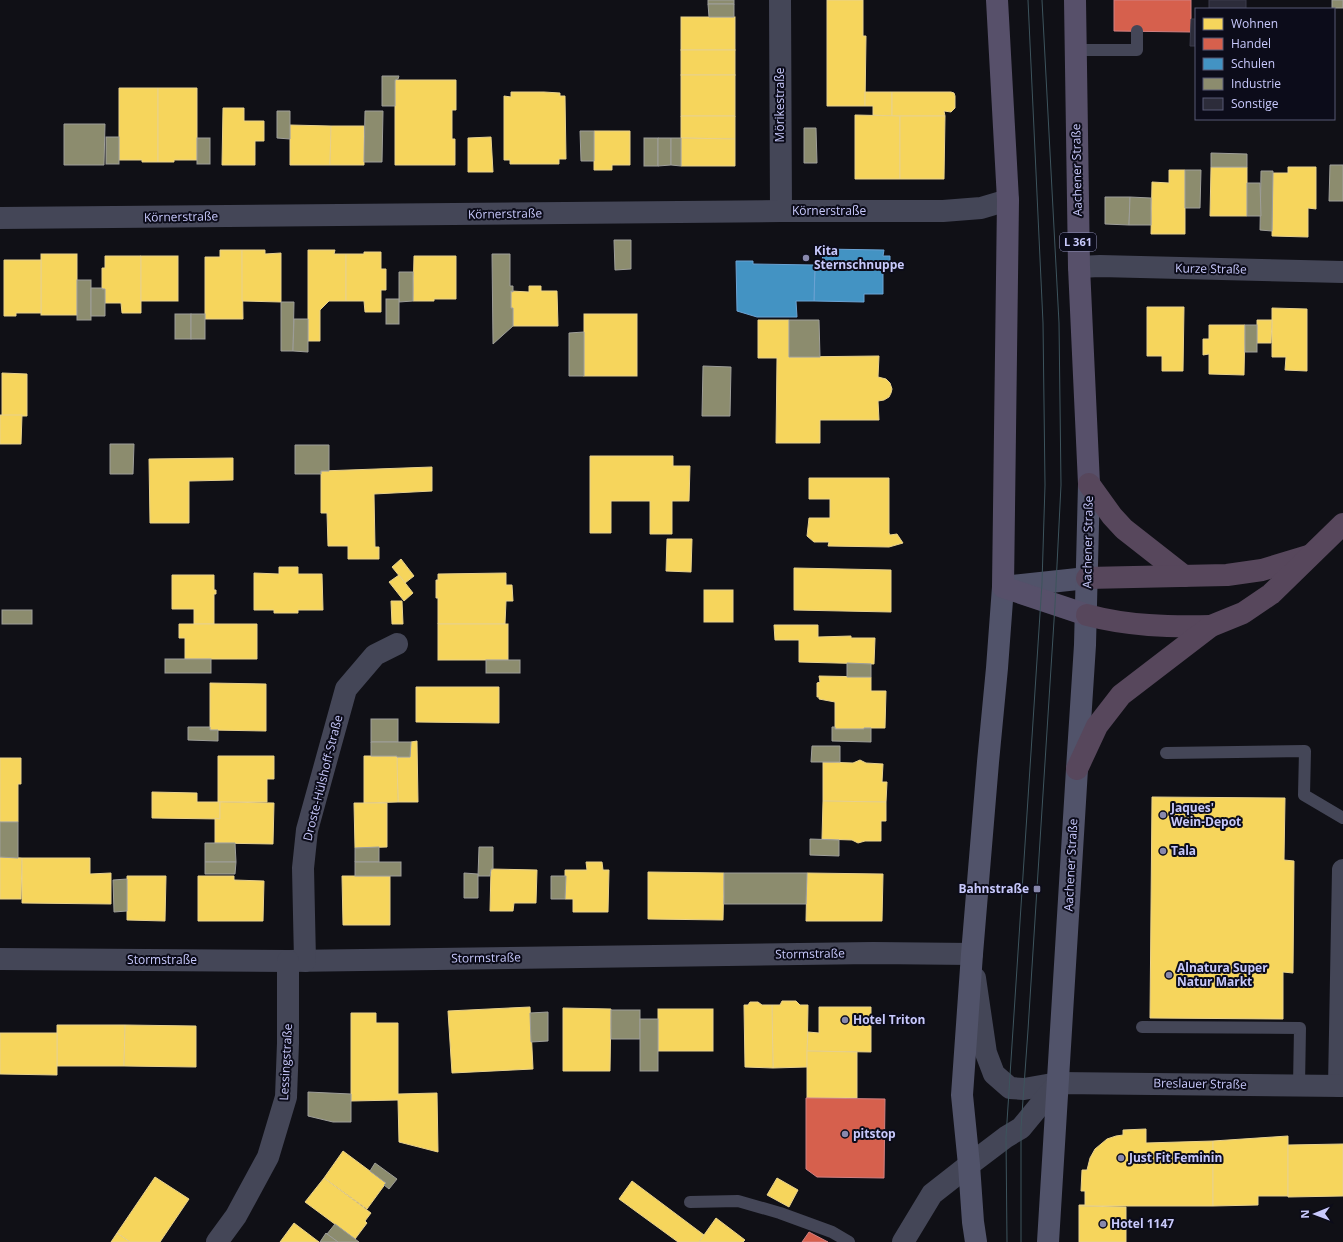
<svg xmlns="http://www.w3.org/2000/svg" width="1343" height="1242" font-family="'Open Sans',sans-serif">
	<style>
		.homes { fill: #f6d55c; stroke: #e8d18c }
		.shops { fill: #d6604d; stroke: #d28082 }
		.schools { fill: #4393c3; stroke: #6ba3d4 }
		.industry { fill: #8c8c6e; stroke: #9e9e99 }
		.building { fill: #2c2c3a; stroke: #3a3a4b }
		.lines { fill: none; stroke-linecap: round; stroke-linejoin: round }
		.service { stroke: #444657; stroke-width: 12 }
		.minor { stroke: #444657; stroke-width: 22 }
		.tertiary { stroke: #444657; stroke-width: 22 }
		.secondary { stroke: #51536a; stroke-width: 22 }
		.primary { stroke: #57506a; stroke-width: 22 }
		.motorway { stroke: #57475c; stroke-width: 22 }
		.tram { stroke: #3d545d; stroke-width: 1 }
		.poi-dot { fill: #8888ac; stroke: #0c0c1a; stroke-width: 1.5 }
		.labels { text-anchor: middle; stroke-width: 4; stroke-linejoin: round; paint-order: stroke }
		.shield { fill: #0c0c1a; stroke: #9090b8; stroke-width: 1 }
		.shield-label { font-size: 11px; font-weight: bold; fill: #c8c9fc }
		.street-label { font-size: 12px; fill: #c8c9fc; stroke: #0c0c1a }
		.poi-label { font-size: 12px; font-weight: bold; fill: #c8c9fc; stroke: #0c0c1a; text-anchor: start }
	</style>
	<rect width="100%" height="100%" fill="#101016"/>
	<!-- homes -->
	<g class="homes">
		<path d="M827,0h36v36h3l-1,70h-38z"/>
		<rect x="681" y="17" width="54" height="33"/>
		<rect x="681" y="50" width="54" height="25"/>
		<rect x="681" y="75" width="54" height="41"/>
		<path d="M395,80h61v30h-4v29h3v26h-60z"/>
		<path d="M119,88h39v74h-16v-2h-23z"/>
		<path d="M158,88h39v72h-23v2h-16z"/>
		<path d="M511,92h33l16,1v3h5l1,63h-7v5h-49v-4h-6v-64l7,1z"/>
		<path d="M865,92h27v24l-19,-1v-9h-8z"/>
		<path d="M892,92h59l3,1 1,3v12l-4,4 -7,-1 1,5h-53z"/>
		<path d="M223,108h21v13h20v20h-9v24h-33z"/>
		<path d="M855,115l45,1v63h-45z"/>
		<path d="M681,116h54v23l-54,-1z"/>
		<path d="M900,116h45l-1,63h-44z"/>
		<path d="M290,125l41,1 -1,39h-40z"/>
		<path d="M331,126h33v39h-34z"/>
		<path d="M594,131h36v34h-18v5h-18z"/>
		<path d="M491,137l2,35h-25v-34z"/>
		<path d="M681,138l54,1v27h-54z"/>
		<path d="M1211,167h36v49h-37z"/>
		<path d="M1288,167h28v42l-8,-1v29l-36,-1 1,-63h15z"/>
		<path d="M1169,170h16v64h-34l1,-52 17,1z"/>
		<path d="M220,250h22l1,69h-38v-62h15z"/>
		<path d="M242,250h23v4l16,-1v49l-39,-1z"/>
		<path d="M308,250h27l-1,4h12v47h-17l-9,9v31h-12z"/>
		<path d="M364,252h17v17h5v21h-5v22h-16l-1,-11h-18v-47h18z"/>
		<rect x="41" y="254" width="36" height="61"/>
		<path d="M105,256h36v57h-19l-1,-10h-16v-14h-3v-21h3z"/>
		<rect x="141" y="256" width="37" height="45"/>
		<path d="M414,256h42v43h-22v2h-21z"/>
		<path d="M4,260h37v53h-25v3h-12z"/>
		<path d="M529,286h12v5h16l1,35h-45v-18h-2v-17l18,1z"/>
		<path d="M1147,307h37l-1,64h-21v-15h-15z"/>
		<path d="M1272,308l35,1v62l-22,-1 1,-13h-14z"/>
		<rect x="584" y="314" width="53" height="62"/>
		<path d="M758,320h31v37l90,-1 -1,21 8,2 4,4 2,6 -1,4 -2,4 -5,3 -6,1 1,19h-59v23h-44l1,-85h-19z"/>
		<path d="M1257,320h15l-1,23h-14z"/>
		<path d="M1209,325h36l-1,50 -35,-1v-20l-6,1v-16h6z"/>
		<path d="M2,373l25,1v42h-25z"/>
		<path d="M0,415h22l-1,29h-21z"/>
		<path d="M590,456h83v10h17l-1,35h-17v33h-22v-33h-39v32h-21z"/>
		<path d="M233,458v22l-44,1v42h-39l-1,-64z"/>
		<path d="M432,467v24l-58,3 1,53h4v12h-31v-13h-20l-1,-33h-6v-42z"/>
		<path d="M809,478h80v55l1,2 7,-1 6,9 -14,4 -61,-1 1,-4h-15l-7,-6 2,-18h21v-19h-21z"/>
		<path d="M667,539h25l-1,33 -25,-1z"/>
		<path d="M401,559l13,17 -9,7 -13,-16z"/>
		<path d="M279,567h19v7h24l1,36h-25v3h-24v-3h-20v-37l25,1z"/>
		<path d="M794,568l97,2v42l-97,-2z"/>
		<path d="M506,573v12h6l1,16h-7l-1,23h-67v-26h-2v-18h2v-6z"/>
		<path d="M172,575h42v15h2v4h-2v30h-20v-15h-22z"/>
		<path d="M399,575l14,18 -9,8 -15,-19z"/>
		<rect x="704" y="590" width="29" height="32"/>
		<path d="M391,601h11l1,23h-11z"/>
		<path d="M179,624h78v35h-72v-21h-6z"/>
		<rect x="438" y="624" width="70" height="36"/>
		<path d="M774,625h44v12l33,-1v2h24l-1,26 -75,-2v-22h-24z"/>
		<path d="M819,676l52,1v14h15l-1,37h-21v1h-29v-27l-16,-3v-2h-2v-14l3,-1z"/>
		<path d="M210,683l56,1v47l-56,-1z"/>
		<path d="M416,687h83v36l-83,-1z"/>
		<path d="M417,741l1,61h-20l-1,-45h13l1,-15z"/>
		<path d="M218,756h56v23h-7v23h-49z"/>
		<path d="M364,756h33l1,46 -34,1z"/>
		<path d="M0,758h21v26h-3v38h-18z"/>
		<path d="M860,760l6,3 17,1 -1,18h5l-1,20 -63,-1v-39l30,1z"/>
		<path d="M152,792l45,1v9h23v17l-68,-1z"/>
		<path d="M1152,797l133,1 -1,62 10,1 -1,112 -10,-1v47l-133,-1z"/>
		<path d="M823,801l63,1v19h-5v20h-16l-7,2 -6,-3 -30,-1z"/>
		<path d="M220,802l54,1 -1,41 -58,-1v-25l5,1z"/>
		<path d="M354,803h33v44l-32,1z"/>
		<path d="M0,857l22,1 -1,41h-21z"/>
		<path d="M22,858h68v16l21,-1v31l-89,-1z"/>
		<path d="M586,862h16l1,8h6l-1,42h-35v-13h-8v-29h22z"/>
		<path d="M491,869l46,1 -1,33h-22l-1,8h-23z"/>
		<path d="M648,872l76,1 -1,47 -75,-1z"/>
		<path d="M807,873l76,1 -1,47h-76z"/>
		<path d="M127,876h39l-1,45 -38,-1z"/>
		<path d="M198,876h36v4l30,1 -1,40h-65z"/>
		<path d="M342,876h48v49h-47z"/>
		<path d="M782,1001h14l4,4h8l-1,62 -34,1 -1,-63h8z"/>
		<path d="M750,1002h8l4,3h10l1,63 -28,-1 -1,-62h4z"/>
		<path d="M530,1007l3,62 -81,4 -4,-62z"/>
		<path d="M819,1007h52v45l-64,-1 1,-19 11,1z"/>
		<path d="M563,1008l48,1 -1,62h-47z"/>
		<rect x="658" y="1009" width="55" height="42"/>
		<path d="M351,1013h25v10h22v71l39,-1 1,59 -39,-10 -1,-42 -47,1z"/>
		<path d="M57,1025h68l-1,41h-67z"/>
		<path d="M125,1025l71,1v41l-72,-1z"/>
		<path d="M0,1033h57v42l-57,-1z"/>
		<path d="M807,1051l50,1v46h-50z"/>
		<path d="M1146,1129v14l67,-2v65h-134v-1h6v-14h-4l1,-21h5l3,-12 5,-9 12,-10 9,-3 7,-1v-5z"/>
		<path d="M1288,1136v60h-30v9l-45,1v-65z"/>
		<path d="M1343,1144v52l-55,1v-52z"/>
		<path d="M343,1151l43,32 -19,26 -43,-31z"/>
		<path d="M155,1177l34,22 -29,43h-30l-13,-9z"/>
		<path d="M324,1178l47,35 -6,8 2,2 -12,16 -50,-37z"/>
		<path d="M777,1178l21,12 -9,17 -22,-12z"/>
		<path d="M632,1181l72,54 -5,7h-21l-59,-43z"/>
		<path d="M1079,1206l47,1v35h-47z"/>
		<path d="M716,1218l29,22 -2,2h-44z"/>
		<path d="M294,1223l25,19h-39z"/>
		<path d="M117,1233l13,9h-19z"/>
	</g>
	<!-- shops -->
	<g class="shops">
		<path d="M1114,0h77v32l-77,-1z"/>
		<path d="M806,1098l79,1 -1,79 -67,-1 -11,-8z"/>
		<path d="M809,1232l19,10h-26z"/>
	</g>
	<!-- schools -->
	<g class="schools">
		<path d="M823,249l61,1 -1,6h7v13h-7v25h-19v8l-50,-1 1,-36h7z"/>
		<path d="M736,261h17v3l62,1 -1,36h-18l1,16h-40l-20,-6z"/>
	</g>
	<!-- industry -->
	<g class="industry">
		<rect x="708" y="0" width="26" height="4"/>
		<rect x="1332" y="0" width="11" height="8"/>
		<path d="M708,4h26v13h-25z"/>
		<path d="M382,76h17l-1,3 -3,1v26h-13z"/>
		<path d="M277,111h13v28l-13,-1z"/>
		<path d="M365,111h18l-1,51h-18z"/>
		<path d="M64,124h41l-1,41h-40z"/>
		<path d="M804,128h12l1,35h-13z"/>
		<path d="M580,131h14v30h-13z"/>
		<rect x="106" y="137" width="13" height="27"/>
		<rect x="197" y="138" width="13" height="26"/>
		<rect x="644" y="138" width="14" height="28"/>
		<path d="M658,138h13v27l-13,1z"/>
		<path d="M671,138h10v28l-10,-1z"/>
		<path d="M1211,153l36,1v13h-36z"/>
		<path d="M1330,165h13v36h-14z"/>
		<path d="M1185,170h16l-1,38h-15z"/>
		<path d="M1261,171h12l-1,60 -12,-1z"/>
		<path d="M1247,183h13l1,33h-14z"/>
		<path d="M1105,197h25l-1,28 -24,-1z"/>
		<path d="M1130,197l21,1v27h-22z"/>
		<path d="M614,240h17v29l-16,1z"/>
		<path d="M492,254h18v32h3v6l-2,-1v17h2v18l-20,18z"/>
		<path d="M399,272h14v29l-14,1z"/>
		<rect x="77" y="280" width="14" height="40"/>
		<path d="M91,288h11v1h3v27h-14z"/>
		<rect x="386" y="299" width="13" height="25"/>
		<path d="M281,302h13l-1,49h-12z"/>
		<rect x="175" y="314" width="16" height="25"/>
		<rect x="191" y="314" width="14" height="25"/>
		<path d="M294,319h14v33l-15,-1z"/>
		<path d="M789,320h30l1,37h-31z"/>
		<rect x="1245" y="325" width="12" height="27"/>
		<path d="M584,332v44h-15v-43z"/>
		<path d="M703,366l28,1 -1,49h-28z"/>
		<path d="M110,444h24l-1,30h-23z"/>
		<path d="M295,445h34v26h-8v3h-26z"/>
		<rect x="2" y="610" width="30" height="14"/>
		<rect x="165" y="659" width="46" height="14"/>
		<rect x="486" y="660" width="34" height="13"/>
		<path d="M847,663l24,1v13h-24z"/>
		<rect x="371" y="719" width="27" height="23"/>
		<path d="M188,727h22v3h8v11l-30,-1z"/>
		<path d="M832,727h3v2h29v-1h7v14l-39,-1z"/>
		<path d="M371,742h40l-1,15h-13v-1h-26z"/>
		<path d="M812,746h28v16h-29z"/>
		<path d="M0,822h18v36l-18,-1z"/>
		<path d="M810,839l29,1v16l-29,-1z"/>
		<path d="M205,843h30l1,19h-31z"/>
		<path d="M379,847v15h-24v-14z"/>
		<path d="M479,847h14v22h-2l-1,7h-12z"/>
		<path d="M205,862h31l-1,12h-30z"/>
		<rect x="355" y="862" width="46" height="14"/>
		<path d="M464,873l14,1v24h-14z"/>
		<path d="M724,873h83l-1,31h-82z"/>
		<path d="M551,876h15l-1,23h-14z"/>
		<path d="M127,879v32l-13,1 -1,-32z"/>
		<rect x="611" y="1010" width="29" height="29"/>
		<path d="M548,1012v29l-17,1 -1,-29z"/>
		<rect x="640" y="1019" width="18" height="52"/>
		<path d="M308,1092l43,2v28h-18l-25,-6z"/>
		<path d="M375,1163l22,16 -8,10 -5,-4 2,-2 -16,-12z"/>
		<path d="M335,1224l24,18h-21l-11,-8z"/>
		<path d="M326,1233l1,1 11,8h-18z"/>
	</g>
	<!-- building -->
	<g class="building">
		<rect x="1209" y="0" width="37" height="9"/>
		<path d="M1191,19h5v27h-6z"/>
	</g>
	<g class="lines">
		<!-- service -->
		<g class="service">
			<path d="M1075,50h62v-19"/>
			<path d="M1166,753l139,-2 -1,44 39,23"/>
			<path d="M1142,1027l158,1 -1,57"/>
			<path d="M690,1202l48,-1 42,12 52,19 17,10"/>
		</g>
		<!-- minor -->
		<g class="minor">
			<path d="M780,0l1,211"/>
			<path d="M0,218l781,-7h162l38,-3 27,-8"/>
			<path d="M1079,267l21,-1 243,6"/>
			<path d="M0,959l288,2 585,-8 99,1"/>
			<path d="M305,961l-2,-93 4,-38 39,-141 29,-34 22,-11"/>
			<path d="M1339,1086l4,-216"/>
			<path d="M217,1242l19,-26 32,-59 18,-60 2,-54v-82"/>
			<path d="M903,1242l29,-48 37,-29"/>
		</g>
		<!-- tertiary -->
		<g class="tertiary">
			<path d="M975,978l11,75 8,21 16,14 14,1 34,-6 285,3"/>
			<path d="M969,1165l37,-28 15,-9 37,-45"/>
		</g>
		<!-- secondary -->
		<g class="secondary">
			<path d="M976,1242l-3,-20 -4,-57 -7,-70 10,-141 16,-192 9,-94 6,-81 84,-9"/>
			<path d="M1048,1242l29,-473 8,-124 4,-161"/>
		</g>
		<!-- primary -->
		<g class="primary">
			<path d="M997,0l11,200 -5,387 84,28"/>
			<path d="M1075,0l4,267 10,217"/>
		</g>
		<!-- motorway -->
		<g class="motorway">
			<path d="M1089,484l23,32 12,13 60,47"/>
			<path d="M1087,578l140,-3 35,-5 46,-14"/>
			<path d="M1087,615c41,11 82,12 124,11"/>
			<path d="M1077,769l20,-43 24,-31 90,-69 32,-13 28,-19 72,-70"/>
		</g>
		<!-- tram -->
		<g class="tram">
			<path d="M1007,1242l-1,-105 36,-554 3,-98 -2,-162 -15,-323"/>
			<path d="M1021,1242v-114l7,-98 27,-425 6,-120 -2,-162 -17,-323"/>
		</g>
	</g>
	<!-- markers -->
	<g class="poi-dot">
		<circle cx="806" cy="258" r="4"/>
		<circle cx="1163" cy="815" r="4"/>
		<circle cx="1163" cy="851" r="4"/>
		<rect x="1033" y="885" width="8" height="8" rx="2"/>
		<circle cx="1169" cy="975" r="4"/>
		<circle cx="845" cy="1020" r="4"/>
		<circle cx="845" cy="1134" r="4"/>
		<circle cx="1121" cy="1158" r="4"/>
		<circle cx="1103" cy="1224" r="4"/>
	</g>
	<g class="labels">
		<!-- shield labels -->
		<rect class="shield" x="1060" y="233" width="36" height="18" rx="3"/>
		<g class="shield-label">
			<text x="1078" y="246">L 361</text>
		</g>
		<!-- street labels -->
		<g class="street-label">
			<text transform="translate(780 105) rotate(-90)" y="4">Mörikestraße</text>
			<text transform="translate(1077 170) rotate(-91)" y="4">Aachener Straße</text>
			<text x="829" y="215">Körnerstraße</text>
			<text transform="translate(505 214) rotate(-1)" y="4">Körnerstraße</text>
			<text transform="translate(181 217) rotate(-1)" y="4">Körnerstraße</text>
			<text transform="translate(1211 269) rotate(1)" y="4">Kurze Straße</text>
			<text transform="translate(1088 542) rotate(-89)" y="4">Aachener Straße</text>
			<text transform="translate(323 778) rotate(-76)" y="4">Droste-Hülshoff-Straße</text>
			<text transform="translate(1071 865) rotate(-87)" y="4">Aachener Straße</text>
			<text transform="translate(810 954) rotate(-1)" y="4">Stormstraße</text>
			<text transform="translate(486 958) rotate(-1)" y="4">Stormstraße</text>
			<text x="162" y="964">Stormstraße</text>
			<text transform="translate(286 1062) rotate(-87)" y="4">Lessingstraße</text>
			<text transform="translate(1200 1084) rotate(1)" y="4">Breslauer Straße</text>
		</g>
		<!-- poi labels -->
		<g class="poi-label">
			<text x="814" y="255">Kita<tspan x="814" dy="14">Sternschnuppe</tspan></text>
			<text x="1171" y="812">Jaques'<tspan x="1171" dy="14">Wein-Depot</tspan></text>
			<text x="1171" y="855">Tala</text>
			<text x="1029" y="893" text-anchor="end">Bahnstraße</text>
			<text x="1177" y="972">Alnatura Super<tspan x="1177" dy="14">Natur Markt</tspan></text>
			<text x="853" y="1024">Hotel Triton</text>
			<text x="853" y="1138">pitstop</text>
			<text x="1129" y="1162">Just Fit Feminin</text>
			<text x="1111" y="1228">Hotel 1147</text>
		</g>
	</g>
	<!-- legend -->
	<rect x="1195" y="8" width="140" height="112" fill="#0c0c1a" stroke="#575874"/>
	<rect x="1203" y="18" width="20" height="12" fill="#f6d55c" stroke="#575874"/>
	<text x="1231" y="28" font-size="12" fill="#c8c9fc">Wohnen</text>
	<rect x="1203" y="38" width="20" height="12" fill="#d6604d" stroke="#575874"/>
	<text x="1231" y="48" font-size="12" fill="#c8c9fc">Handel</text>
	<rect x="1203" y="58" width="20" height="12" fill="#4393c3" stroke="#575874"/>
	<text x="1231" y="68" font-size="12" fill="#c8c9fc">Schulen</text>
	<rect x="1203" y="78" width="20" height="12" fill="#8c8c6e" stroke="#575874"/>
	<text x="1231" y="88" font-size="12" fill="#c8c9fc">Industrie</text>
	<rect x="1203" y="98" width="20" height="12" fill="#2c2c3a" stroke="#575874"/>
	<text x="1231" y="108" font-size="12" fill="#c8c9fc">Sonstige</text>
	<!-- north arrow -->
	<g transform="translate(1315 1214) rotate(269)" stroke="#0c0c1a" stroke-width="3" paint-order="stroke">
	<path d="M0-3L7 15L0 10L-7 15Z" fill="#c8c9fc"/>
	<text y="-6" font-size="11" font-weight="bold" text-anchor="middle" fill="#c8c9fc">N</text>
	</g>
</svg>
